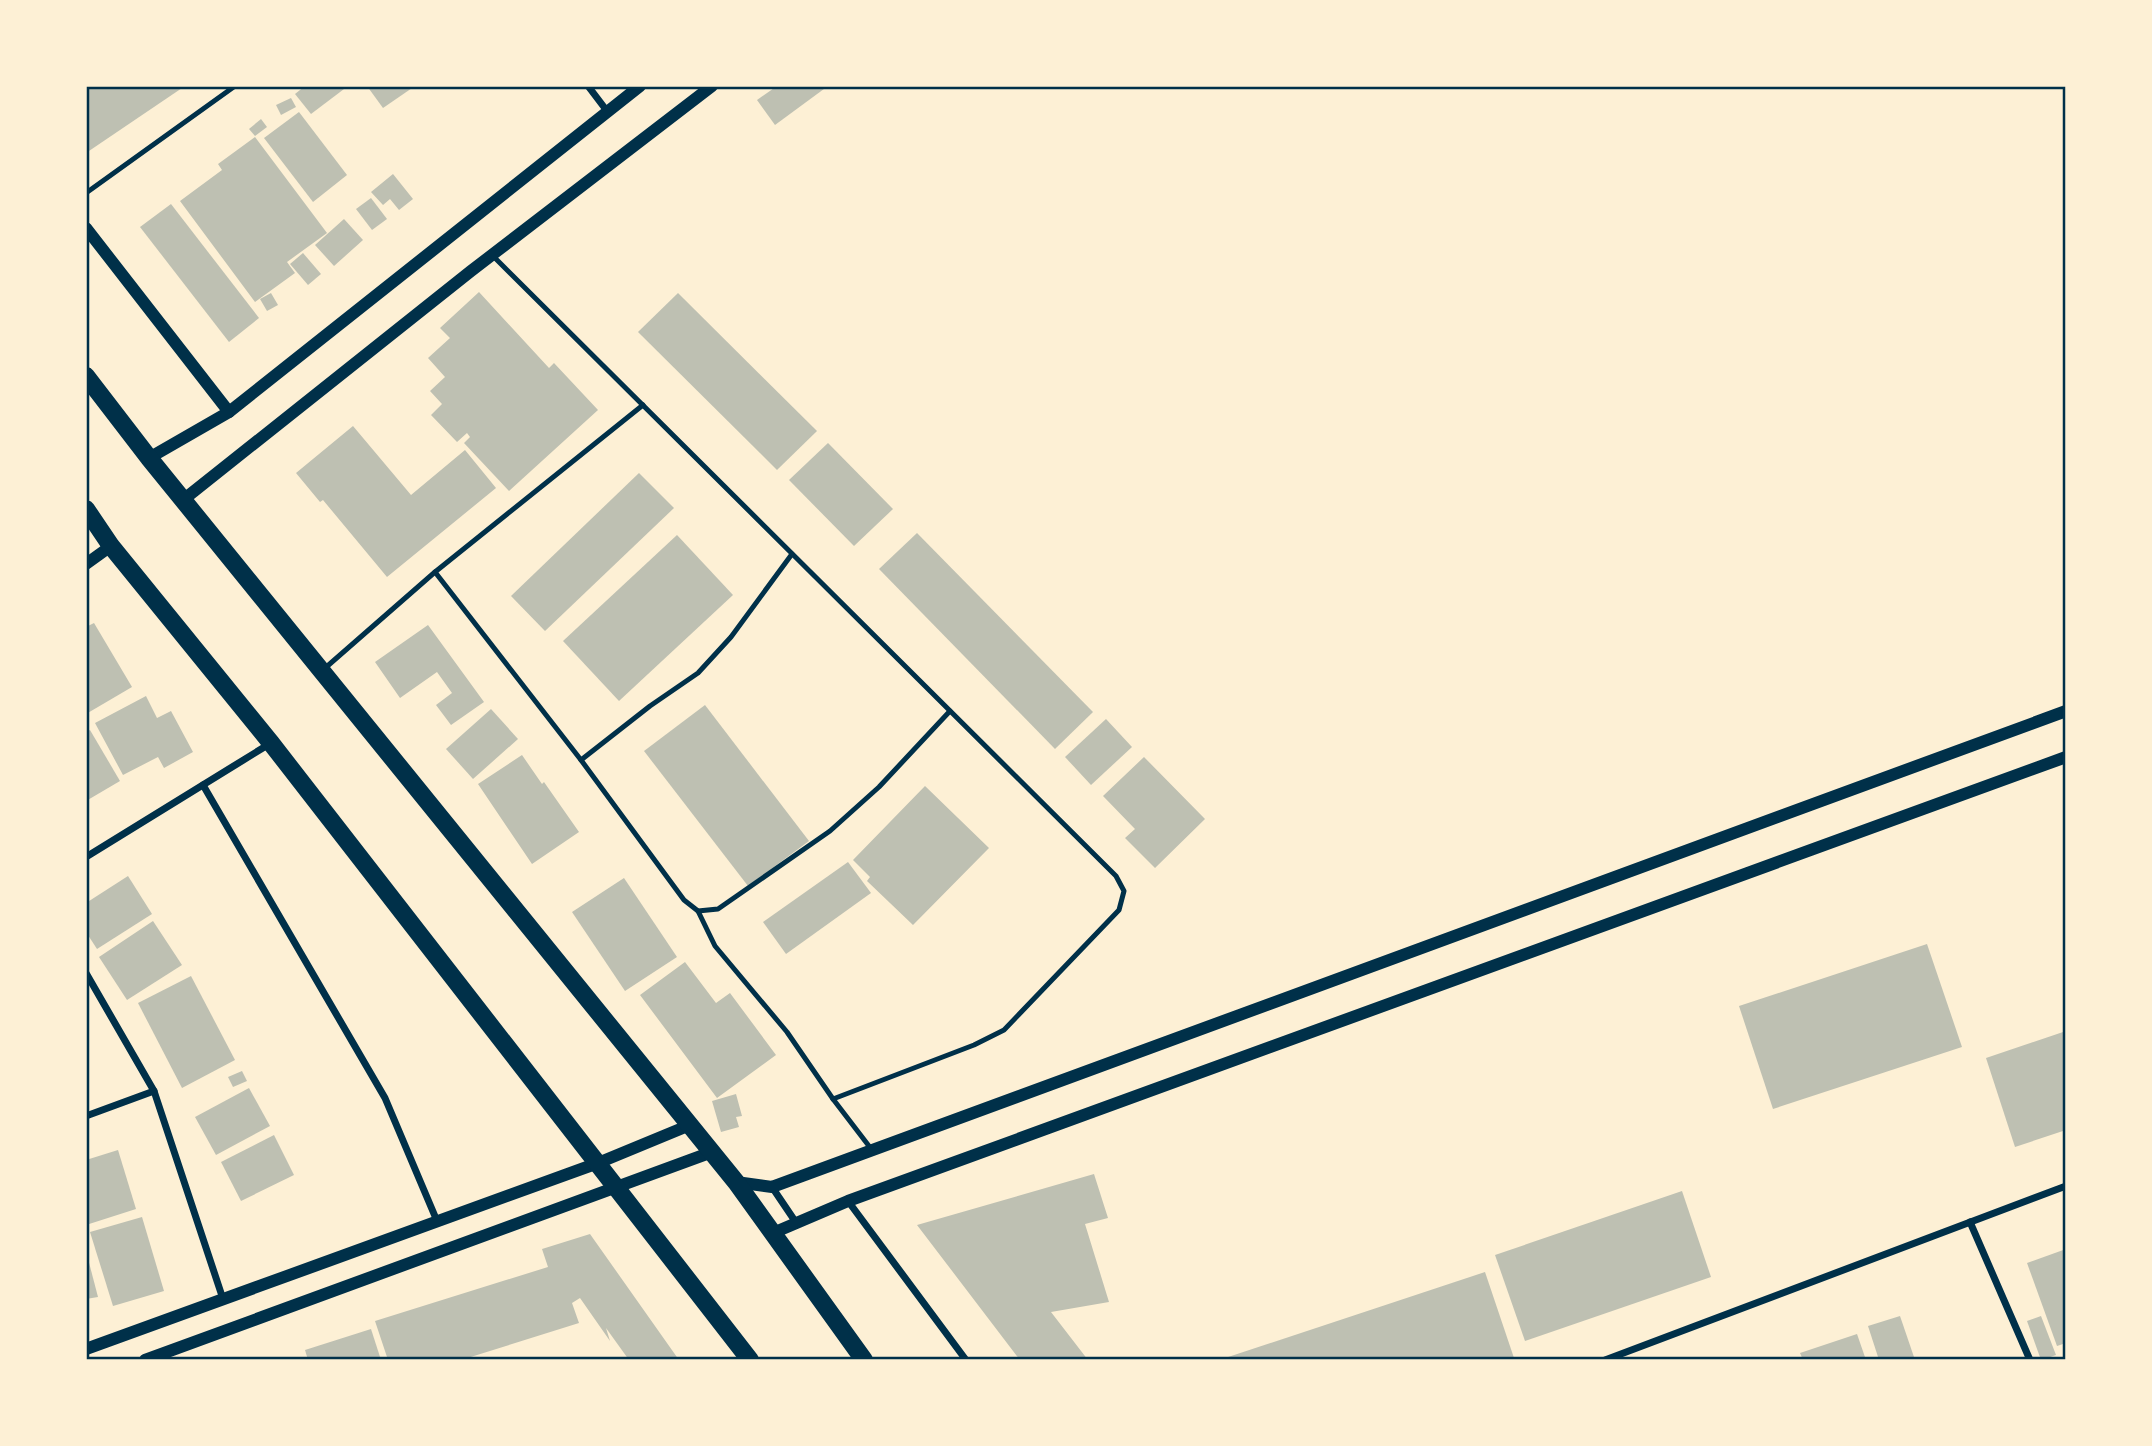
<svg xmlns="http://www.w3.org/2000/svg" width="2152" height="1446" font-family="'Work Sans',sans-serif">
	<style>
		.building { fill: #bec0b2 }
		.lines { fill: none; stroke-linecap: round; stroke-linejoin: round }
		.service { stroke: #003049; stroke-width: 5 }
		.minor { stroke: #003049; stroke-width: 7 }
		.tertiary { stroke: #003049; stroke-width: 12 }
		.primary { stroke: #003049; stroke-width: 18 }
		.neatline { fill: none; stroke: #003049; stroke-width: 2.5 }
	</style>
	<rect width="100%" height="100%" fill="#fdf0d5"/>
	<!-- building -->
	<g class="building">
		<path d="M90,86h95l-99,67v-64z"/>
		<path d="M305,86h43l-37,28 -16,-20z"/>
		<path d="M367,86h48l-32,22z"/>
		<path d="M777,86h51l-53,39 -18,-25z"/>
		<path d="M291,98l5,9 -15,8 -5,-10z"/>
		<path d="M299,112l48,63 -34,27 -49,-64z"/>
		<path d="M261,119l6,8 -12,9 -6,-7z"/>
		<path d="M255,137l72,96 -40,29 8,11 -40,29 -75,-101 42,-31 -4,-6z"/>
		<path d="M393,174l20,25 -14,11 -9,-11 -7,6 -12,-13z"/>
		<path d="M371,198l16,21 -15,11 -16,-21z"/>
		<path d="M171,204l88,114 -30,24 -89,-115z"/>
		<path d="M344,219l19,21 -29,26 -19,-21z"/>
		<path d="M303,253l18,21 -13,11 -18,-21z"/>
		<path d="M479,292l70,76 5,-5 44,47 -89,81 -45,-48 6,-6 -3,-4 -10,9 -26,-27 11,-11 -12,-13 15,-14 -17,-19 22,-20 -10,-10z"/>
		<path d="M271,293l7,12 -11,6 -7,-12z"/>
		<path d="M678,293l139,138 -40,39 -139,-138z"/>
		<path d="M353,426l58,69 54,-45 31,38 -109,89 -64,-77 -3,2 -24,-29z"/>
		<path d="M828,443l65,66 -39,37 -65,-66z"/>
		<path d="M639,473l35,35 -129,123 -34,-35z"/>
		<path d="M917,533l176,179 -38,37 -176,-180z"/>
		<path d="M677,535l56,60 -114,106 -56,-60z"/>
		<path d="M94,623l38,64 -46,27v-87z"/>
		<path d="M428,625l56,77 -33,23 -15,-20 16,-12 -15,-21 -37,26 -25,-36z"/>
		<path d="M146,696l11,22 14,-7 22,41 -29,16 -6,-11 -35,18 -28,-52z"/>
		<path d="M705,705l104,136 -61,45 -104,-135z"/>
		<path d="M491,709l27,30 -45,40 -27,-30z"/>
		<path d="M1106,719l26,28 -41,38 -26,-28z"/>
		<path d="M90,730l30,51 -34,20v-69z"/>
		<path d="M522,755l20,29 2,-2 35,50 -47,32 -54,-80z"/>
		<path d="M1144,757l61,62 -50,49 -30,-30 10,-9 -32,-33z"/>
		<path d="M925,786l64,62 -76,77 -46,-44 3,-4 -17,-17z"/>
		<path d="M848,862l23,31 -85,61 -23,-32z"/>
		<path d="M128,876l24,38 -55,35 -11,-17v-29z"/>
		<path d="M624,878l53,79 -52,34 -53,-79z"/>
		<path d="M153,921l29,44 -55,35 -28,-43z"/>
		<path d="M1927,944l35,103 -189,62 -34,-103z"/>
		<path d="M685,962l31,41 14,-10 46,62 -59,43 -77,-103z"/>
		<path d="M191,976l44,84 -53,28 -44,-85z"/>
		<path d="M2066,1031v99l-51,17 -29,-89z"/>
		<path d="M242,1071l5,10 -14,6 -5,-10z"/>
		<path d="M249,1088l21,38 -54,29 -21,-38z"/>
		<path d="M736,1094l6,22 -6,1 3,10 -18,5 -9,-31z"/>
		<path d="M274,1135l20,40 -53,26 -20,-39z"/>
		<path d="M118,1150l18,59 -50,16v-65z"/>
		<path d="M1094,1174l14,44 -23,6 24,78 -58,10 37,48h-68l-103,-135z"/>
		<path d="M1682,1191l29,86 -186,64 -30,-86z"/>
		<path d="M142,1217l22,74 -51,15 -23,-74z"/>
		<path d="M590,1234l89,126h-50l-23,-32 4,13 -30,-43 -8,5 7,20 -118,37h-73l-13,-39 173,-54 -6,-18z"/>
		<path d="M2066,1249v94l-9,3 -30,-83z"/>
		<path d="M86,1251l12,46 -12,2z"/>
		<path d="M1485,1272l29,86 -7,2h-288z"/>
		<path d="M1900,1316l15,44h-36l-11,-34z"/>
		<path d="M2041,1316l15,39 -15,5 -14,-39z"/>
		<path d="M371,1329l10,31h-73l-3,-10z"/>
		<path d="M1857,1334l9,26h-63l-3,-7z"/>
	</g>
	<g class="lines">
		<!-- service -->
		<g class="service">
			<path d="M86,193l149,-107"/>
			<path d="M492,255l624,621 8,15 -5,19 -115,120 -30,15 -141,54"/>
			<path d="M435,572l146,188 103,140 14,11 20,-2 112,-78 49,-44 71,-76"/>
			<path d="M324,669l111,-97 208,-167"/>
			<path d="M581,760l69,-54 48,-33 33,-36 61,-83"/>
			<path d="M698,911l17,35 72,86 46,67 39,51"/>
		</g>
		<!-- minor -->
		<g class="minor">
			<path d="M588,86l19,25"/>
			<path d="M203,785l182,313 52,123"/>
			<path d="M86,857l185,-114"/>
			<path d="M86,973l68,118 69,208"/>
			<path d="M86,1116l68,-25"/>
			<path d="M772,1187l25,37"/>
			<path d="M848,1201l118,159"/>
			<path d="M1970,1222l60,138"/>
			<path d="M1605,1360l461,-174"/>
		</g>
		<!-- tertiary -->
		<g class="tertiary">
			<path d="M86,228l143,184"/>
			<path d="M149,458l80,-46 411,-326"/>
			<path d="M183,500l288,-229 241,-185"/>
			<path d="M86,564l25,-18"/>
			<path d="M736,1182l36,5 1294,-476"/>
			<path d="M773,1233l75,-32 1218,-444"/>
			<path d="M86,1349l512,-186 92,-38"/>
			<path d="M145,1360l567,-208"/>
		</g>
		<!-- primary -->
		<g class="primary">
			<path d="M86,376l63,82 587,724 128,178"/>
			<path d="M86,509l25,37 160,197 479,617"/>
		</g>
	</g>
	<!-- border -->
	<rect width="2152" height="1446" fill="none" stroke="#fdf0d5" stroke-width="175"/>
	<rect x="88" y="88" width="1976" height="1270" class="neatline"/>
</svg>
